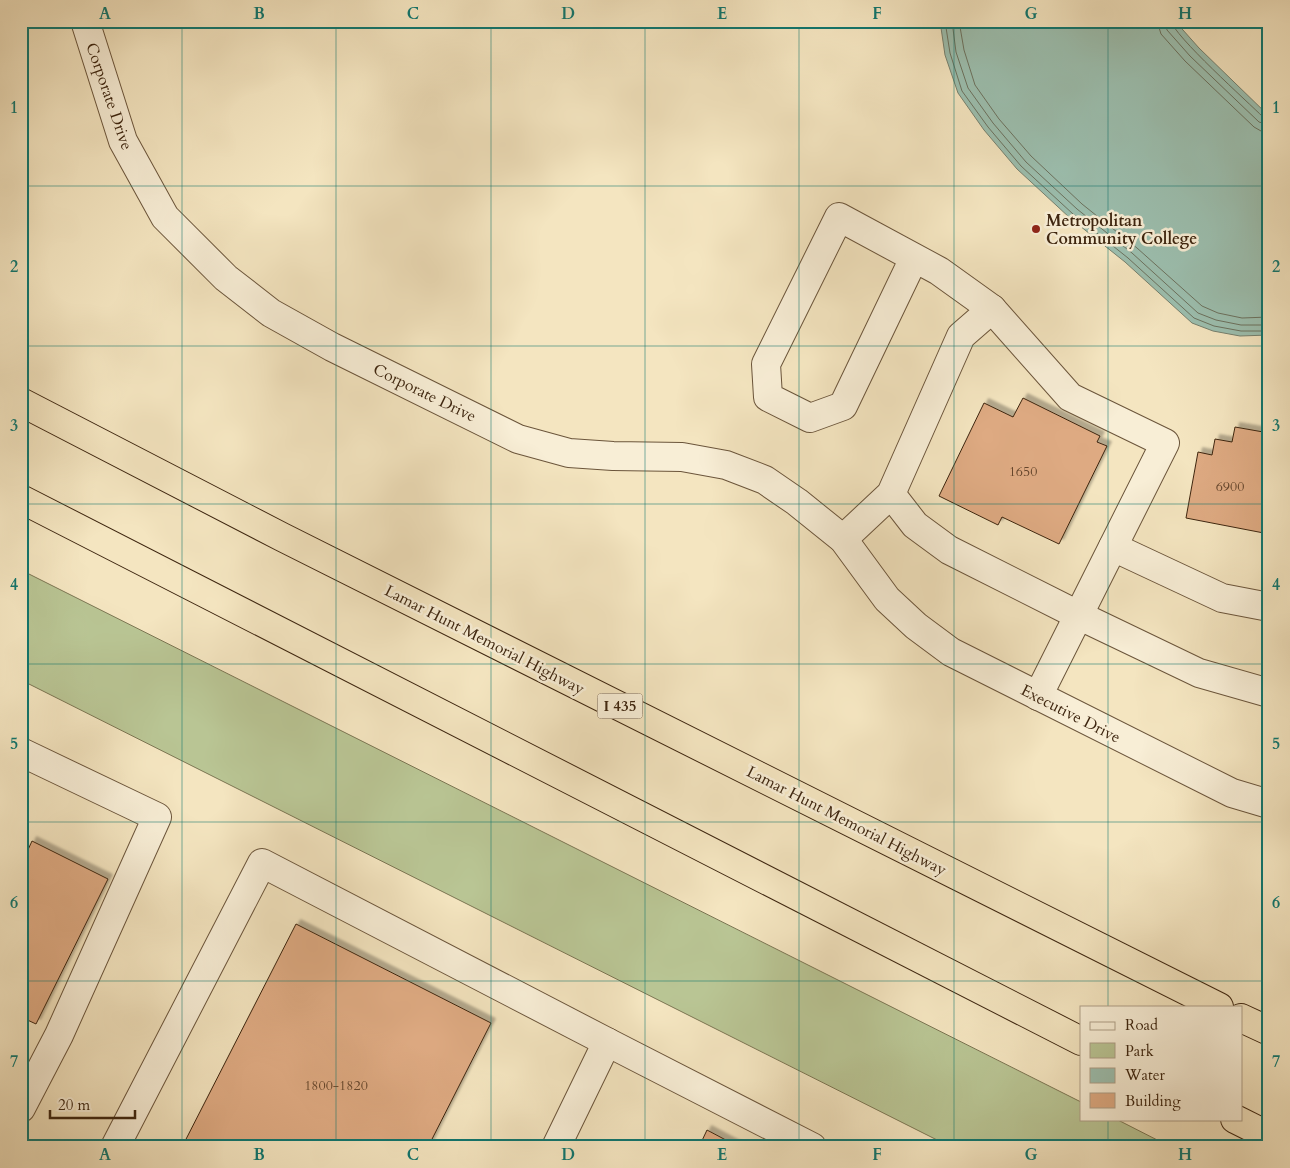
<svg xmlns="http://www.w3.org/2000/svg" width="1290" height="1168" font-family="Cardo,serif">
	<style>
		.green { fill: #b9c594; stroke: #7b7552 }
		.water { fill: #9cbfaf; stroke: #76816f }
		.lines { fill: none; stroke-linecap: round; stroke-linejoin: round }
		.shore { stroke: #6c725f; stroke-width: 1 }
		.building { fill: #deaa82; stroke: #3d250f; filter: url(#shadow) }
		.minor-casing { stroke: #6b553b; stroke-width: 30 }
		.highway-casing { stroke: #3d250f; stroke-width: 30 }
		.minor { stroke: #f8eed6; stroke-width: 28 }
		.highway { stroke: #f4e5c0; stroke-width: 28 }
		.grid { fill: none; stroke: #0f766e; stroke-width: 1; stroke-opacity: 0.55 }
		.poi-dot { fill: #8f2418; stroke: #f8eed6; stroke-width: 2 }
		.labels { text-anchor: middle; stroke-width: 5; stroke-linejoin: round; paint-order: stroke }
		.number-label { font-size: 14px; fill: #65462c }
		.shield { fill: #f8eed6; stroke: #75614b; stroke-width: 1 }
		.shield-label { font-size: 15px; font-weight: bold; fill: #3d250f }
		.street-label { font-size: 16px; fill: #3d250f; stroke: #f8eed6 }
		.poi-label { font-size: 16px; font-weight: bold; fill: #3d250f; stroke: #f8eed6; text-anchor: start }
		.neatline { fill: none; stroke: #0f766e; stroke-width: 2 }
		.grid-label { font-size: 16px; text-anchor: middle; font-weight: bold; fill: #0f766e }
	</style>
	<defs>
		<filter id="shadow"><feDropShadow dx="4.5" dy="-4.5" stdDeviation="1" flood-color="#0004"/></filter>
	</defs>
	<rect width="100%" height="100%" fill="#f4e5c0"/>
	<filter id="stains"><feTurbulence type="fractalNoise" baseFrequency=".004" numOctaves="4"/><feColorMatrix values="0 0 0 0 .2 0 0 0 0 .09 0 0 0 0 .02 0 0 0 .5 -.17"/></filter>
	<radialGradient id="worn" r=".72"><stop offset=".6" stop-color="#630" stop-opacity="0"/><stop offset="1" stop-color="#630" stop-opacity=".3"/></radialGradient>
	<!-- green -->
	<path class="green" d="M21,570l1060,532v17h35l55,28h-220l-930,-467z"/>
	<!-- water -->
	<path class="water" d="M940,21h235l24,27 70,68v219l-29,1 -27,-5 -21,-8 -67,-61 -55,-44 -53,-49 -33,-39 -26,-37 -13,-38z"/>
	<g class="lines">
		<!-- shore -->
		<g class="shore">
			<path d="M945,21l5,32 12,38 26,36 33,39 52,48 55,44 66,60 20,8 27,5h28"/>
			<path d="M952,21l4,31 12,36 25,35 33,39 51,47 55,44 66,60 18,7 25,5h28"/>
			<path d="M959,21l5,29 11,35 24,34 32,37 51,48 55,44 65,58 16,7 24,5 27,-1"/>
			<path d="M1157,21l4,13 24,27 69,66 7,4 8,1"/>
			<path d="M1165,21l2,9 23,26 69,66 10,3"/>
			<path d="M1171,21c2,14 78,82 92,96l6,1"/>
		</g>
	</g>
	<!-- building -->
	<g class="building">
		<path d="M1023,398l77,38 -3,6 10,4 -48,98 -57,-27 -4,8 -59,-29 45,-93 29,14z"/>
		<path d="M1235,427l34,6v101l-83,-16 12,-66 14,3 3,-16 17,3z"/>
		<path d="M32,841l76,38 -72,145 -15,-7v-168l6,3z"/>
		<path d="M296,924l195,99 -63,124h-246z"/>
		<path d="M707,1130l32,17h-40z"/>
	</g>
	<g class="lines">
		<!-- minor casing -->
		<g class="minor-casing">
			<g id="minor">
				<path d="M85,21l38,120 42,76 61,61 45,35 61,34 186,92 51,14 44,3 69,1 44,8 39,15 32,22 46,37 44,60 29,27 35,26 281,141 37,11"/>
				<path d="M992,309l78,88 95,46 -127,253"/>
				<path d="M891,494l24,31 34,25 129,65 121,58 70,20"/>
				<path d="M843,539l48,-45 70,-158 31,-27 -53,-38 -100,-54 -73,147 2,33 42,21 33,-12 71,-148"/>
				<path d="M1113,547l109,51 47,9"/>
				<path d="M21,752l136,65 -98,218 -38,73"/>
				<path d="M607,1042l205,105"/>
				<path d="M115,1147l147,-284 345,179 -51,105"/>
			</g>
		</g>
		<!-- highway casing -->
		<g class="highway-casing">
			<g id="highway">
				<path d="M21,402l261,135 937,470"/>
				<path d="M21,499l1060,542"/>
				<path d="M1241,1018l28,13"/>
				<path d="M1235,1119l34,17"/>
			</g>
		</g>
		<!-- minor -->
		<use href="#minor" class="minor"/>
		<!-- highway -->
		<use href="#highway" class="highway"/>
	</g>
	<!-- grid -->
	<path class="grid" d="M182,21v1126M336,21v1126M491,21v1126M645,21v1126M799,21v1126M954,21v1126M1108,21v986M21,186h1248M21,346h1248M21,504h1248M21,664h1248M21,822h1248M21,981h1248M1108,1119v28"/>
	<!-- markers -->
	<circle class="poi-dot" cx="1036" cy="229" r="5"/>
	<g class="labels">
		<!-- number labels -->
		<g class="number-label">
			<text x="1023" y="476">1650</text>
			<text x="1230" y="491">6900</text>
			<text x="336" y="1090">1800-1820</text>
		</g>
		<!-- shield labels -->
		<rect class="shield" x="597.5" y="693.5" width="45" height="25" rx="4"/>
		<g class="shield-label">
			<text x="620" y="711">I 435</text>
		</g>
		<!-- street labels -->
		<g class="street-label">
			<text transform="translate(110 96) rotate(71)" y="6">Corporate Drive</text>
			<text transform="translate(425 392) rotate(26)" y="6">Corporate Drive</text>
			<text transform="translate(485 639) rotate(27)" y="6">Lamar Hunt Memorial Highway</text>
			<text transform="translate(1071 713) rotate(27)" y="6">Executive Drive</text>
			<text transform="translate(847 820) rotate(27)" y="6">Lamar Hunt Memorial Highway</text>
		</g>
		<!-- poi labels -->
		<g class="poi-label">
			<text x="1046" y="226">Metropolitan<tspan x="1046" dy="18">Community College</tspan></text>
		</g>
	</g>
	<!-- margin -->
	<rect width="1290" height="1168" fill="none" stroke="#f4e5c0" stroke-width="55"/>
	<!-- legend -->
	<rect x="1080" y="1006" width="162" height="115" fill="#f8eed6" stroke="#ad9e86"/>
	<rect x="1090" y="1022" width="25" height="8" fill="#f8eed6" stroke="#ad9e86"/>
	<text x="1125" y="1030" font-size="15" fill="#3d250f">Road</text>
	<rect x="1090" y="1043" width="25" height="15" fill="#b9c594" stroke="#ad9e86"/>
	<text x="1125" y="1056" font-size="15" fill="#3d250f">Park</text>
	<rect x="1090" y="1068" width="25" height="15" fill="#9cbfaf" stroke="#ad9e86"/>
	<text x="1125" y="1080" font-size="15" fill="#3d250f">Water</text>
	<rect x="1090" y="1093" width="25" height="15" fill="#deaa82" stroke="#ad9e86"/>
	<text x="1125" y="1106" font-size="15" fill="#3d250f">Building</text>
	<!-- scale -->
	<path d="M50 1110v8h85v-8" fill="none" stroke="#3d250f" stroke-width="2.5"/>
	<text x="58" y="1110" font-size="15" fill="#3d250f" stroke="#f8eed6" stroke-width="4" paint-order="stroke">20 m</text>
	<rect x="28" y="28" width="1234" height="1112" class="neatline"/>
	<g class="grid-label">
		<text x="105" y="19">A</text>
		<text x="259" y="19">B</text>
		<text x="413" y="19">C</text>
		<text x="568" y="19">D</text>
		<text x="722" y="19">E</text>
		<text x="877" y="19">F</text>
		<text x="1031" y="19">G</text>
		<text x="1185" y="19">H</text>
		<text x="14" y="113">1</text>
		<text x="1276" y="113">1</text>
		<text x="14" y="272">2</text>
		<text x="1276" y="272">2</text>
		<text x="14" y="431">3</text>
		<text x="1276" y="431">3</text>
		<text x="14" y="590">4</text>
		<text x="1276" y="590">4</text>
		<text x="14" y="749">5</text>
		<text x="1276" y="749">5</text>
		<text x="14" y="908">6</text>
		<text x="1276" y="908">6</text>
		<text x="14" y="1067">7</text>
		<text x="1276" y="1067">7</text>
		<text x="105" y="1160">A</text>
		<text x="259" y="1160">B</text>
		<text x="413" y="1160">C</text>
		<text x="568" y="1160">D</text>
		<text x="722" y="1160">E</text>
		<text x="877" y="1160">F</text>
		<text x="1031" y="1160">G</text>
		<text x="1185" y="1160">H</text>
	</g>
	<rect width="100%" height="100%" filter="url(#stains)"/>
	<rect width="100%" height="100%" fill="url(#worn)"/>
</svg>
